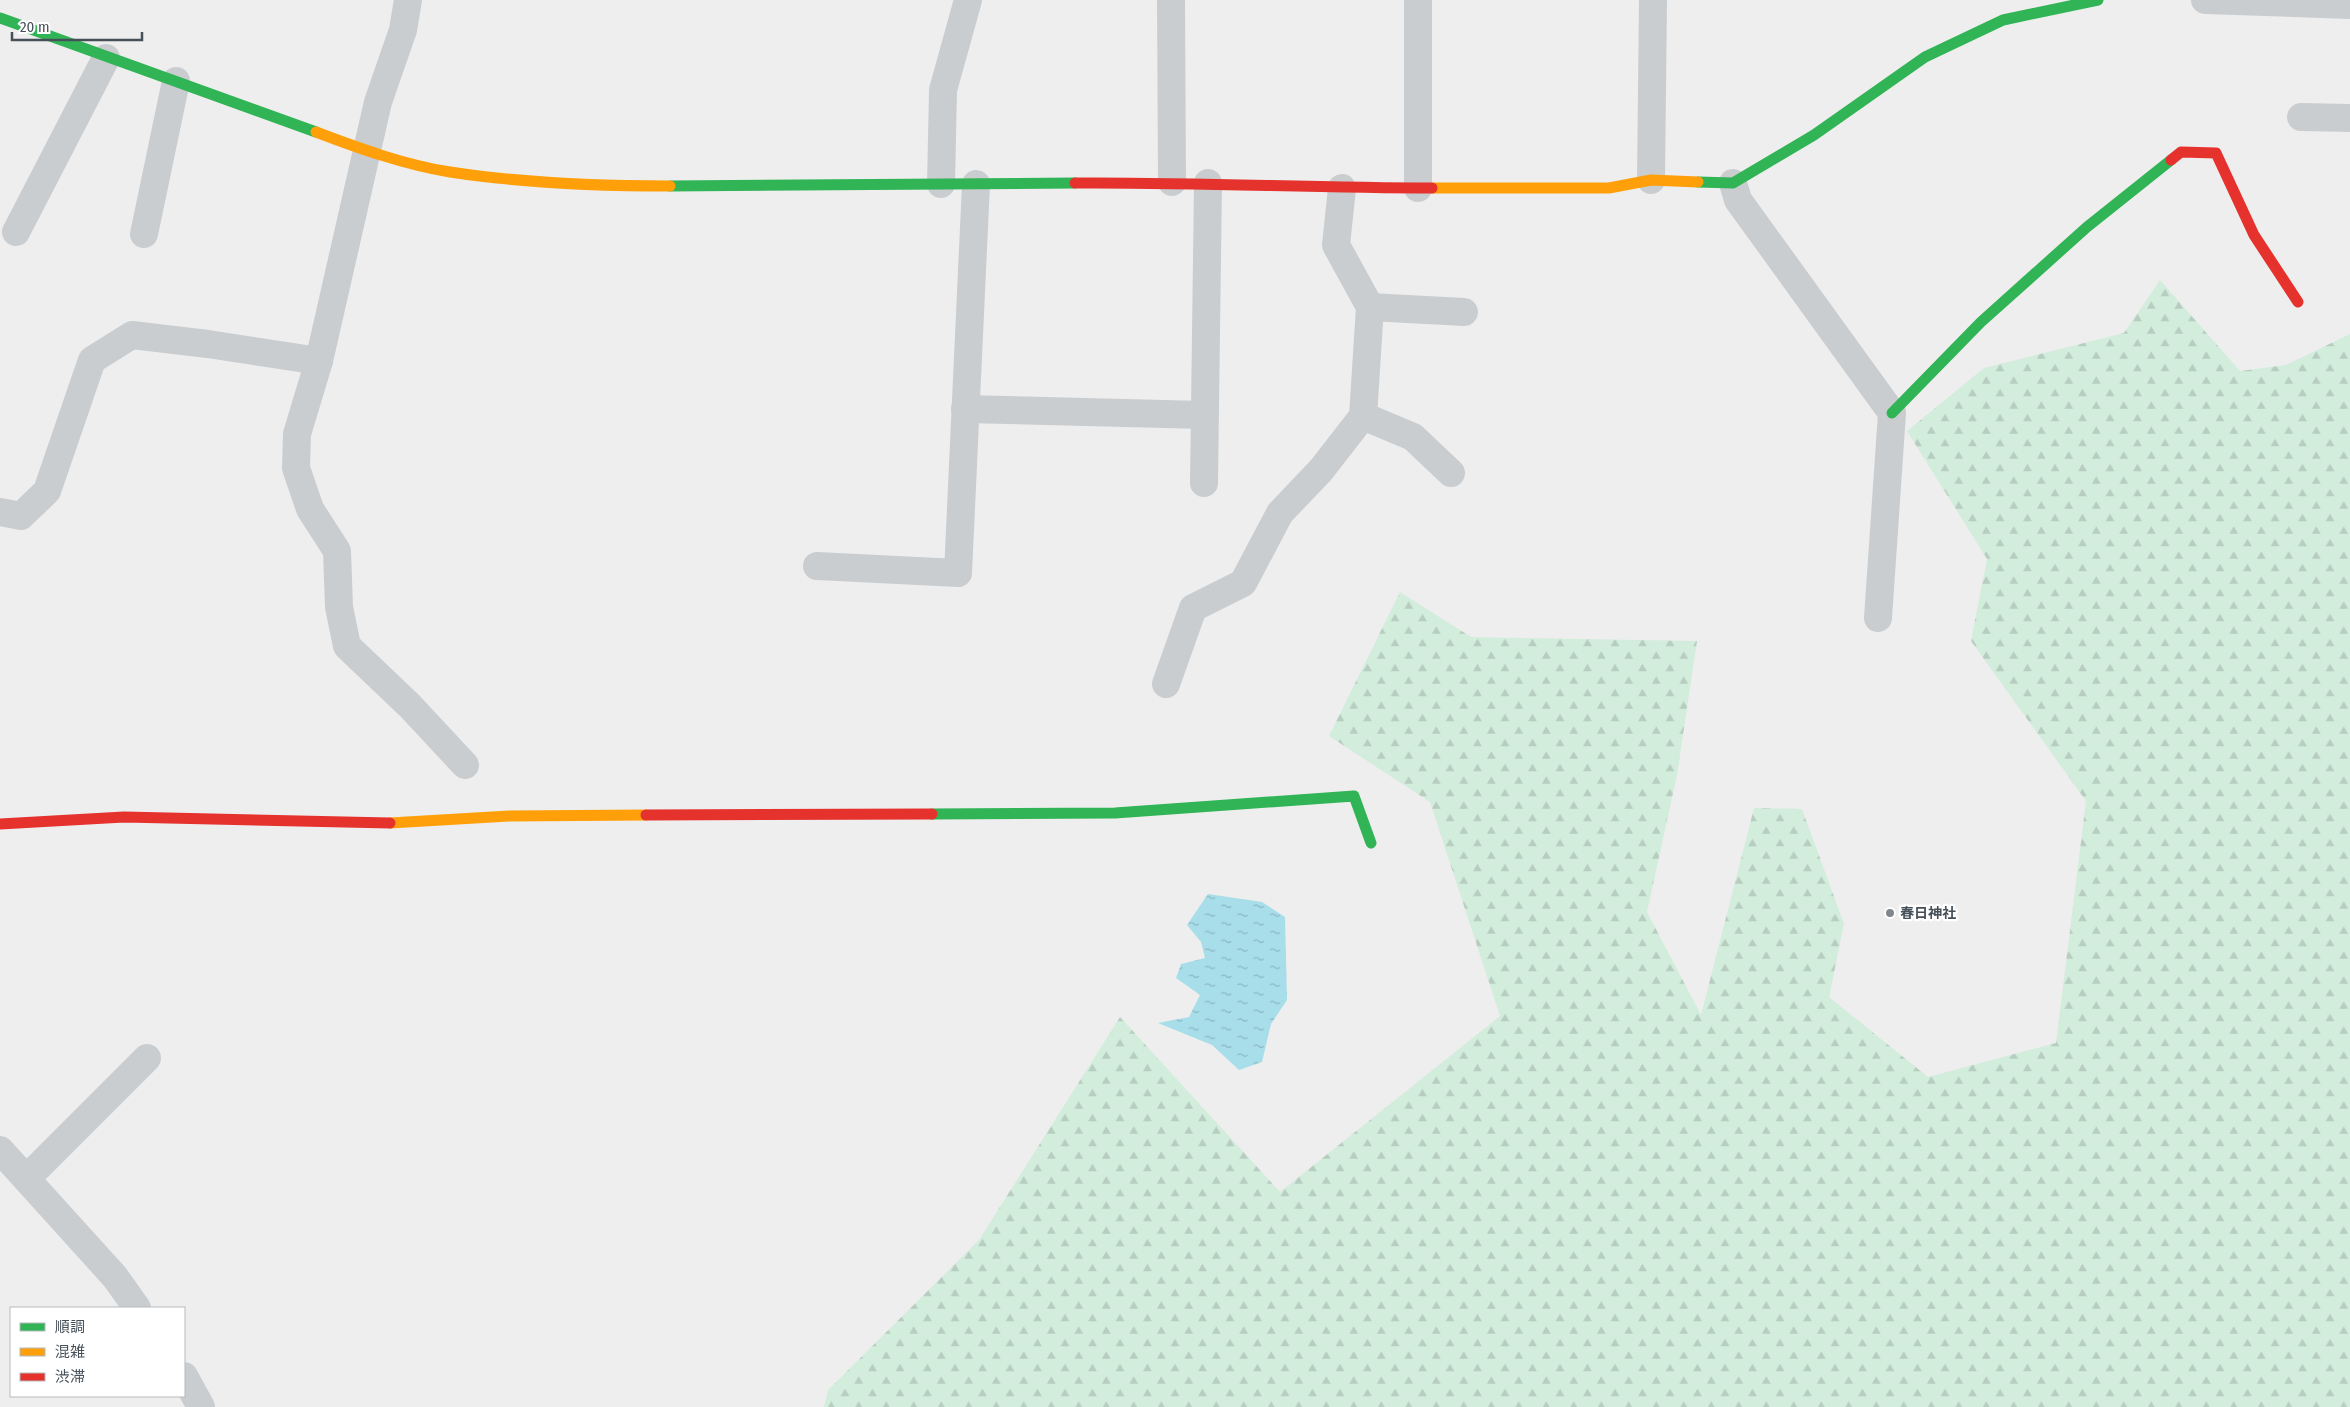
<svg xmlns="http://www.w3.org/2000/svg" width="2350" height="1407" font-family="'Fira Sans Condensed','Noto Sans JP',sans-serif">
	<style>
		.forest { fill: url(#forest-firs) }
		.water { fill: url(#water-ripples) }
		.lines { fill: none; stroke-linecap: round; stroke-linejoin: round }
		.street { stroke: #cacdcf; stroke-width: 28 }
		.fast { stroke: #30b455; stroke-width: 11 }
		.slow { stroke: #ff9f0a; stroke-width: 11 }
		.jam { stroke: #e5322d; stroke-width: 11 }
		.poi-dot { fill: #81878d; stroke: #fff; stroke-width: 2 }
		.labels { text-anchor: middle; stroke-width: 4.5; stroke-linejoin: round; paint-order: stroke }
		.poi-label { font-size: 14px; font-weight: bold; fill: #465059; stroke: #fff; text-anchor: start }
	</style>
	<defs>
		<pattern id="forest-firs" width="22" height="20" patternUnits="userSpaceOnUse" patternTransform="scale(1.25)"><rect width="22" height="20" fill="#d2eddc"/><path d="M5 1l3.5 6h-7zM16 11l3.5 6h-7z" fill="#b6cdbf"/></pattern>
		<pattern id="water-ripples" width="26" height="14" patternUnits="userSpaceOnUse" patternTransform="scale(1.25)"><rect width="26" height="14" fill="#a7deea"/><path d="M2 4q2-2 4 0t4 0M15 11q2-2 4 0t4 0" fill="none" stroke="#8ab6c1"/></pattern>
	</defs>
	<rect width="100%" height="100%" fill="#eee"/>
	<!-- forest -->
	<path class="forest" d="M2160,280l80,91 46,-6 64,-31v1073h-1526l4,-17 151,-150 141,-223 160,175 220,-176 -70,-214 -101,-66 71,-144 71,45 226,4 -20,134 -30,137 54,103 53,-207 48,1 42,115 -15,73 99,80 128,-34 30,-242 -115,-160 16,-82 -80,-128 77,-63 140,-35z"/>
	<!-- water -->
	<path class="water" d="M1208,894l54,8 23,15 2,83 -16,24 -9,38 -23,8 -27,-25 -54,-22 31,-6 11,-22 -24,-17 5,-14 24,-6 -4,-16 -14,-17z"/>
	<g class="lines">
		<!-- street -->
		<g class="street">
			<path d="M408,0l-5,30 -25,72 -59,259 -22,73 -1,34 14,41 27,42 2,56 8,39 63,60 55,59"/>
			<path d="M1171,0l1,182"/>
			<path d="M1418,0v188"/>
			<path d="M2205,0l145,5"/>
			<path d="M2301,117l49,1"/>
			<path d="M1651,180l2,-180"/>
			<path d="M1733,183l5,17 154,213 -14,205"/>
			<path d="M941,184l2,-94 25,-90"/>
			<path d="M16,232l90,-174"/>
			<path d="M144,234l32,-153"/>
			<path d="M1370,307l94,5"/>
			<path d="M965,409l239,6"/>
			<path d="M1363,416l50,21 38,36"/>
			<path d="M1204,483l4,-300"/>
			<path d="M0,512l21,4 26,-25 45,-131 40,-25 76,9 111,17"/>
			<path d="M817,566l141,7 18,-389"/>
			<path d="M1166,684l27,-76 50,-25 37,-70 41,-43 42,-54 7,-109 -34,-62 6,-57"/>
			<path d="M0,1150l115,127 22,31"/>
			<path d="M27,1178l120,-120"/>
			<path d="M184,1376l17,31"/>
		</g>
		<!-- fast -->
		<g class="fast">
			<path d="M0,18l316,114"/>
			<path d="M1698,182l35,1 81,-48 111,-78 78,-37 95,-20"/>
			<path d="M670,186l405,-3"/>
			<path d="M1892,413l89,-91 106,-95 84,-67"/>
			<path d="M932,814l183,-1 239,-17 17,47"/>
		</g>
		<!-- slow -->
		<g class="slow">
			<path d="M316,132c42,16 89,33 134,40 72,11 148,14 220,14"/>
			<path d="M1432,188h177l42,-8 47,2"/>
			<path d="M390,823l119,-7 137,-1"/>
		</g>
		<!-- jam -->
		<g class="jam">
			<path d="M2171,160l10,-8 35,1 38,82 44,67"/>
			<path d="M1075,183c119,-1 238,5 357,5"/>
			<path d="M646,815l286,-1"/>
			<path d="M0,824l124,-7 266,6"/>
		</g>
	</g>
	<!-- markers -->
	<circle class="poi-dot" cx="1890" cy="913" r="5"/>
	<g class="labels">
		<!-- poi labels -->
		<g class="poi-label">
			<text x="1900" y="918">春日神社</text>
		</g>
	</g>
	<!-- legend -->
	<rect x="10" y="1307" width="175" height="90" fill="#ffffff" stroke="#b5b9bd"/>
	<rect x="20" y="1323" width="25" height="8" fill="#30b455" stroke="#b5b9bd"/>
	<text x="55" y="1332" font-size="15" fill="#465059">順調</text>
	<rect x="20" y="1348" width="25" height="8" fill="#ff9f0a" stroke="#b5b9bd"/>
	<text x="55" y="1357" font-size="15" fill="#465059">混雑</text>
	<rect x="20" y="1373" width="25" height="8" fill="#e5322d" stroke="#b5b9bd"/>
	<text x="55" y="1382" font-size="15" fill="#465059">渋滞</text>
	<!-- scale -->
	<path d="M12 32v8h130v-8" fill="none" stroke="#465059" stroke-width="2.5"/>
	<text x="20" y="32" font-size="15" fill="#465059" stroke="#ffffff" stroke-width="4" paint-order="stroke">20 m</text>
</svg>
